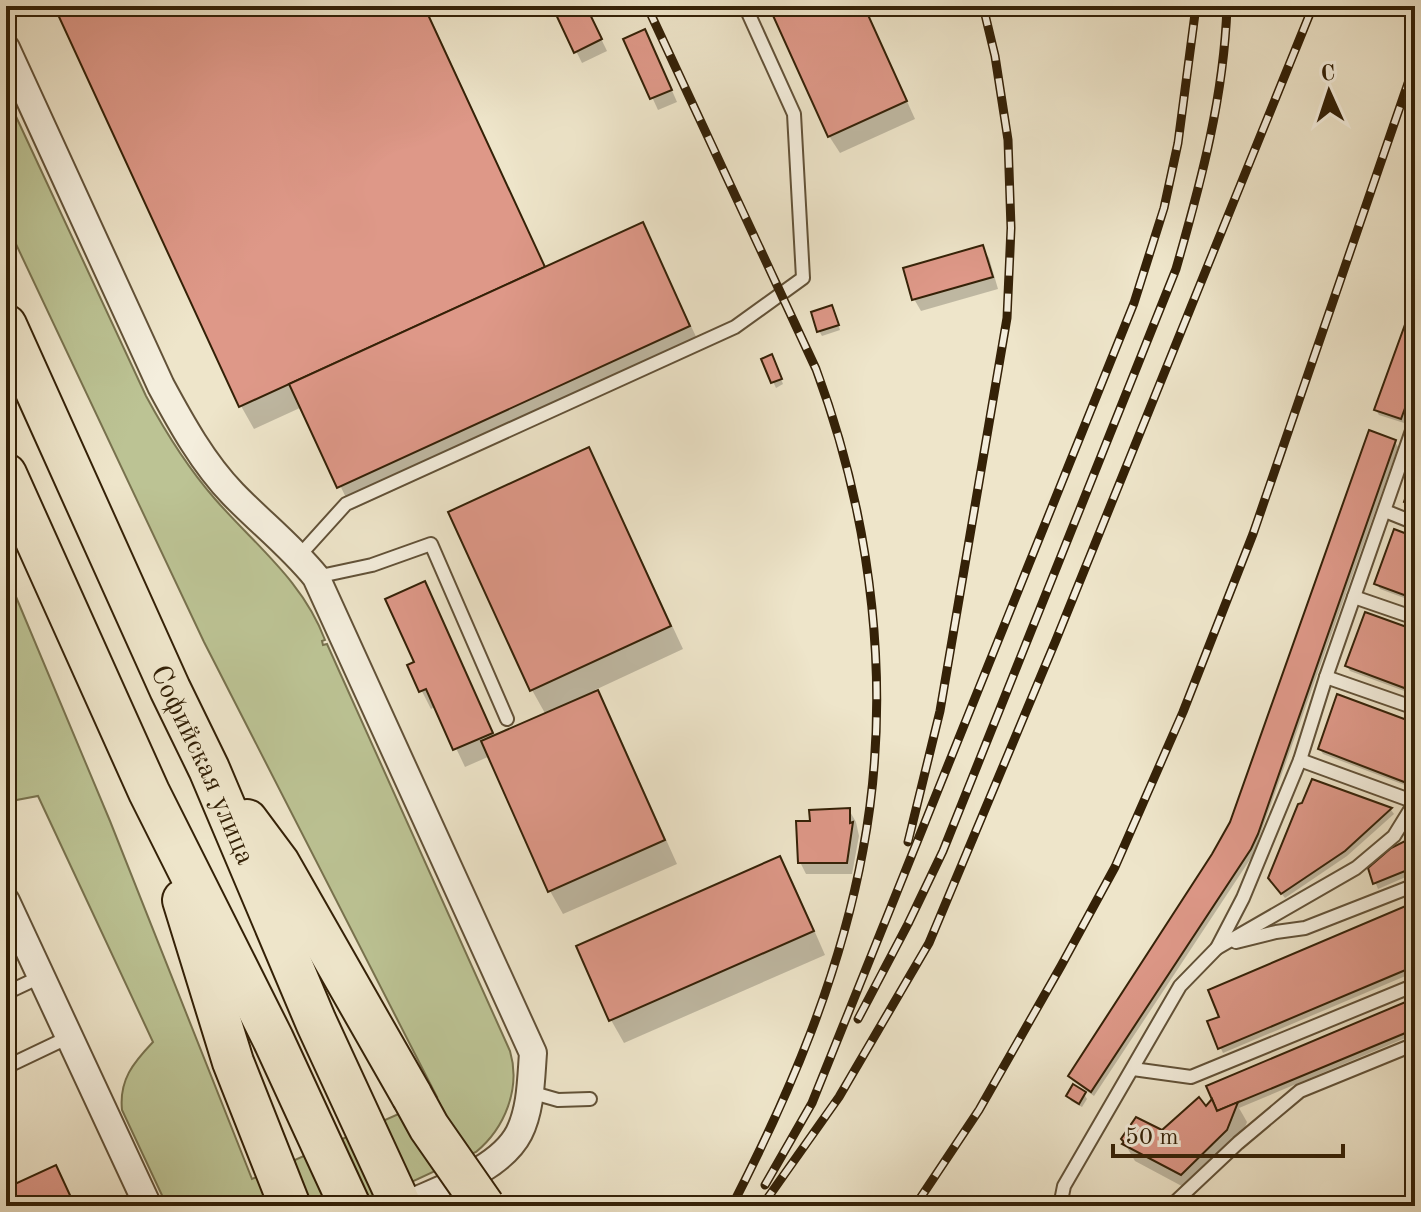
<svg xmlns="http://www.w3.org/2000/svg" width="1421" height="1212" font-family="'Old Standard TT',serif">
	<style>
		.green { fill: #bcc394; stroke: #78724e; stroke-width: 2 }
		.shadow { fill: #0003 }
		.building { fill: #de9888; stroke: #342107; stroke-width: 2 }
		.lines { fill: none; stroke-linecap: round; stroke-linejoin: round }
		.lane-casing { stroke: #625238; stroke-width: 16 }
		.street-casing { stroke: #625238; stroke-width: 30 }
		.primary-casing { stroke: #342107; stroke-width: 44 }
		.lane { stroke: #f4eedd; stroke-width: 12 }
		.street { stroke: #f4eedd; stroke-width: 26 }
		.primary { stroke: #eee5ca; stroke-width: 40 }
		.rail-casing { stroke: #342107; stroke-width: 9 }
		.rail { stroke: #f4eedd; stroke-width: 6; stroke-dasharray: 18; stroke-linecap: butt }
		.primary-bridge-casing { stroke: #342107; stroke-width: 44; stroke-linecap: butt }
		.primary-bridge { stroke: #eee5ca; stroke-width: 40 }
		.labels { text-anchor: middle; stroke-width: 6; stroke-linejoin: round; paint-order: stroke }
		.street-label { font-size: 28px; fill: #342107; stroke: #f4eedd }
	</style>
	<rect width="100%" height="100%" fill="#eee5ca"/>
	<filter id="stains"><feTurbulence type="fractalNoise" baseFrequency=".0025" numOctaves="4"/><feColorMatrix values="0 0 0 0 .2 0 0 0 0 .09 0 0 0 0 .02 0 0 0 .5 -.17"/></filter>
	<radialGradient id="worn" r=".72"><stop offset=".6" stop-color="#630" stop-opacity="0"/><stop offset="1" stop-color="#630" stop-opacity=".3"/></radialGradient>
	<!-- green -->
	<path class="green" d="M6,95l140,301c20,37 41,71 69,103 40,46 88,82 110,141l-3,1 1,4 4,-1 183,407c11,37 -5,77 -34,101l-116,54h-193l-45,-96c-3,-30 11,-47 31,-68l-115,-246 -32,6v-229l104,248 142,358 185,-82 -233,-455 -198,-419z"/>
	<!-- shadow -->
	<g class="shadow">
		<path d="M56,6h369l121,263 96,-45 60,125 -350,161 -50,-103 -48,22 -13,-23z"/>
		<path d="M554,6h31l22,45 -25,12z"/>
		<path d="M780,6h84l51,113 -75,34 -11,-17z"/>
		<path d="M626,40l25,3 26,59 -19,8z"/>
		<path d="M982,247l7,11 9,31 -77,22 -7,-12z"/>
		<path d="M1415,303v90l-11,30 -25,-8 -3,-5z"/>
		<path d="M834,312l6,18 -18,6 -3,-5z"/>
		<path d="M763,360l11,2 9,22 -7,4z"/>
		<path d="M1395,442l3,5 -145,408 -159,241 -21,-15 -3,-5 162,-253z"/>
		<path d="M588,449l13,24 82,176 -88,41 15,25 67,149 -114,50 -13,-23 -60,-135 -25,11 -29,-61 -5,3 -22,-43 7,-3 9,-79 70,153 51,-22 -14,-25z"/>
		<path d="M1415,539v63l-35,-13 -3,-5z"/>
		<path d="M1415,632v63l-65,-24 -3,-5z"/>
		<path d="M1415,725v64l-92,-35 -3,-5z"/>
		<path d="M1314,781l77,29 3,4 -47,42 -62,42 -12,-15z"/>
		<path d="M849,810l7,12 3,14 -7,38h-46l-6,-12 12,-39z"/>
		<path d="M1415,839v34l-37,16 -8,-20z"/>
		<path d="M780,859l13,23 32,73 -201,88 -13,-23z"/>
		<path d="M1415,904v68l-192,81 -14,-30z"/>
		<path d="M1415,1001v33l-176,74 8,14 -10,26 -46,43 -56,-30 -10,-17 38,-12z"/>
		<path d="M1084,1094l3,5 -5,8 -11,-6 -3,-5z"/>
	</g>
	<!-- building -->
	<g class="building">
		<path d="M54,6h370l121,261 -306,140z"/>
		<path d="M552,6h34l16,33 -28,14z"/>
		<path d="M776,6h88l43,95 -79,36 -58,-128z"/>
		<path d="M645,29l27,61 -22,9 -27,-60z"/>
		<path d="M643,222l47,104 -353,162 -48,-104z"/>
		<path d="M983,245l10,32 -81,23 -9,-32z"/>
		<path d="M1415,297v84l-14,38 -27,-9z"/>
		<path d="M832,305l7,20 -22,7 -6,-20z"/>
		<path d="M772,354l10,25 -11,4 -10,-24z"/>
		<path d="M1369,430l27,10 -138,394 -7,15 -160,243 -23,-16 144,-222 18,-32z"/>
		<path d="M589,447l82,179 -141,65 -82,-179z"/>
		<path d="M1415,471v35l-11,-4z"/>
		<path d="M1394,529l21,8v62l-41,-15z"/>
		<path d="M425,581l68,152 -40,17 -27,-61 -7,3 -12,-27 7,-3 -29,-63z"/>
		<path d="M1365,612l50,18v62l-70,-26z"/>
		<path d="M598,690l67,150 -117,52 -67,-151z"/>
		<path d="M1337,694l78,29v59l-3,3 -94,-36z"/>
		<path d="M1312,779l80,29 -47,43 -64,43 -13,-16 30,-74 4,-1z"/>
		<path d="M850,808v15l3,-1 -6,41h-49l-2,-42h14l-1,-11z"/>
		<path d="M1415,836v31l-42,17 -5,-16 23,-20z"/>
		<path d="M780,856l34,75 -205,90 -33,-75z"/>
		<path d="M1415,902v64l-197,83 -11,-28 12,-4 -11,-27z"/>
		<path d="M1415,998v31l-198,82 -11,-25z"/>
		<path d="M1073,1084l13,8 -7,12 -13,-8z"/>
		<path d="M1199,1097l7,9 6,-7 5,12 21,-9 -11,28 -46,45 -59,-31 2,-2 -3,-3 15,-22 26,13z"/>
		<path d="M56,1165l19,41h-64l-5,-18z"/>
	</g>
	<g class="lines">
		<!-- lane casing -->
		<g class="lane-casing">
			<g id="lane">
				<path d="M1385,511l30,12"/>
				<path d="M299,556l47,-52 389,-177 68,-49 -9,-164 -49,-108"/>
				<path d="M316,577l56,-12 59,-21 76,175"/>
				<path d="M1354,597l61,21"/>
				<path d="M1326,677l89,31"/>
				<path d="M1300,760l115,42"/>
				<path d="M1236,942l40,-10 29,-4 110,-43"/>
				<path d="M1217,948l139,-80 38,-32 21,-34"/>
				<path d="M6,993l34,-16"/>
				<path d="M6,1067l63,-30"/>
				<path d="M1133,1069l58,8 224,-92"/>
				<path d="M530,1092l28,8 32,-1"/>
				<path d="M1060,1206l4,-20 116,-200 37,-38 26,-50 57,-138 26,-83 89,-255"/>
				<path d="M1171,1206l67,-63 62,-52 115,-47"/>
			</g>
		</g>
		<!-- street casing -->
		<g class="street-casing">
			<g id="street">
				<path d="M6,48l155,338c20,37 42,77 72,108 27,28 58,52 83,83l217,476c-2,26 -2,56 -14,80 -19,37 -79,56 -115,73"/>
				<path d="M6,901l142,305"/>
			</g>
		</g>
		<!-- primary casing -->
		<g class="primary-casing">
			<g id="primary">
				<path id="s1" d="M6,325l164,364 39,80 107,253 85,184"/>
				<path d="M6,474l143,318 124,247 77,167"/>
				<path d="M247,820l32,43 133,233"/>
				<path d="M183,900l50,162 57,144"/>
			</g>
		</g>
		<!-- lane -->
		<use href="#lane" class="lane"/>
		<!-- street -->
		<use href="#street" class="street"/>
		<!-- primary -->
		<use href="#primary" class="primary"/>
		<!-- rail casing -->
		<g class="rail-casing">
			<g id="rail">
				<path d="M647,6l169,363c56,151 77,321 47,481 -23,126 -73,243 -131,356"/>
				<path d="M908,842l32,-131 67,-393 4,-90 -3,-88 -13,-84 -12,-50"/>
				<path d="M858,1019l50,-95 35,-73 233,-582c25,-87 48,-172 51,-263"/>
				<path d="M765,1185l47,-82 322,-800 30,-95 14,-65 18,-137"/>
				<path d="M762,1206l77,-109 90,-154 127,-303 257,-634"/>
				<path d="M915,1206l64,-96 82,-144 54,-99 68,-155 70,-178 162,-471"/>
			</g>
		</g>
		<!-- rail -->
		<use href="#rail" class="rail"/>
		<!-- primary-bridge casing -->
		<g class="primary-bridge-casing">
			<path id="primary-bridge" d="M412,1096l17,31 55,79"/>
		</g>
		<!-- primary-bridge -->
		<use href="#primary-bridge" class="primary-bridge"/>
	</g>
	<g class="labels">
		<!-- street labels -->
		<g class="street-label">
			<text dy="10" stroke="none"><textPath href="#s1" startOffset="482">Софийская улица</textPath></text>
		</g>
	</g>
	<!-- margin -->
	<rect width="1421" height="1212" fill="none" stroke="#eee5ca" stroke-width="32"/>
	<rect x="8" y="8" width="1405" height="1196" fill="none" stroke="#342107" stroke-width="4"/>
	<rect x="16" y="16" width="1389" height="1180" fill="none" stroke="#342107" stroke-width="2"/>
	<!-- north arrow -->
	<g transform="translate(1329 92) rotate(357)" stroke="#f4eedd" stroke-width="6" paint-order="stroke">
	<path d="M0-6L14 30L0 20L-14 30Z" fill="#342107"/>
	<text y="-12" font-size="22" font-weight="bold" text-anchor="middle" fill="#342107">С</text>
	</g>
	<!-- scale -->
	<path d="M1113 1144v12h230v-12" fill="none" stroke="#342107" stroke-width="4"/>
	<text x="1125" y="1144" font-size="24" fill="#342107" stroke="#f4eedd" stroke-width="6" paint-order="stroke">50 m</text>
	<rect width="100%" height="100%" filter="url(#stains)"/>
	<rect width="100%" height="100%" fill="url(#worn)"/>
</svg>
